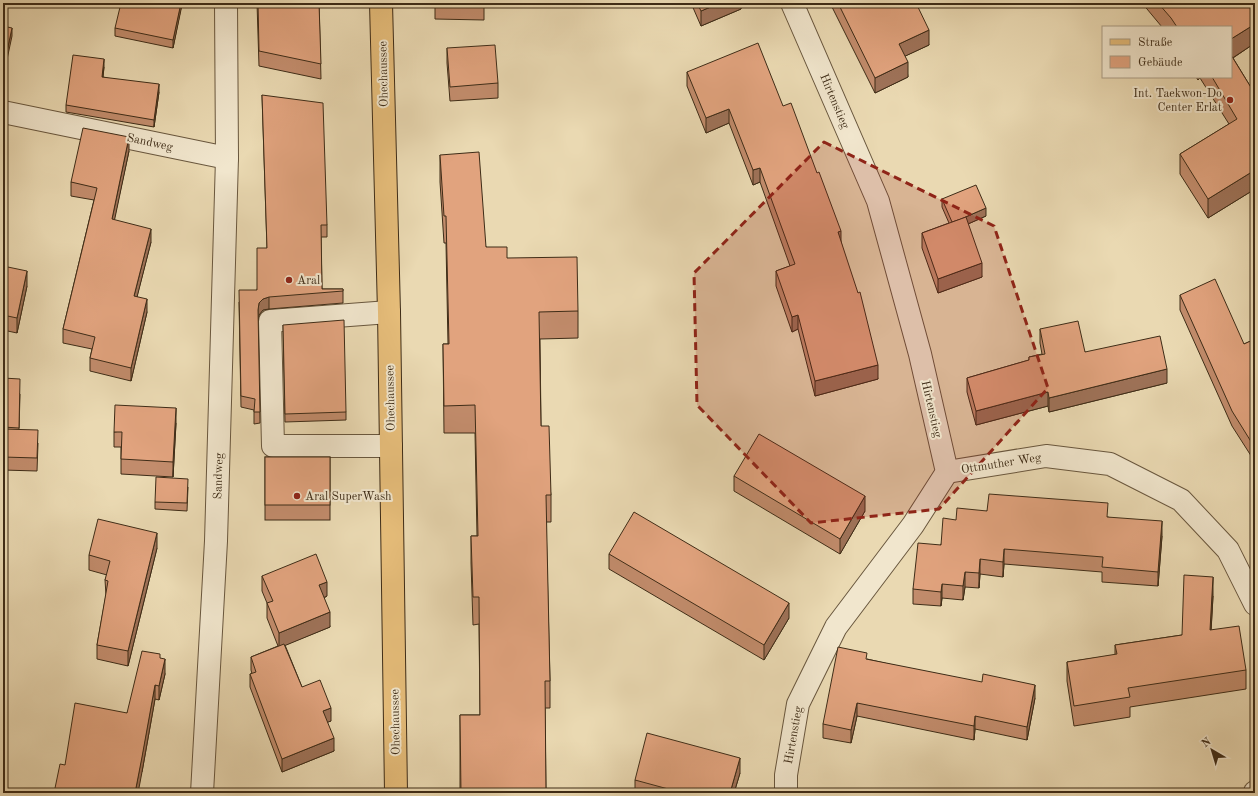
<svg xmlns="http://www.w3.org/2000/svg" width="1258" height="796" font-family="'Old Standard TT',serif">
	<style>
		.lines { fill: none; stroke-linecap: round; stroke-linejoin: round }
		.minor-casing { stroke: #69573e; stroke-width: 24 }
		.major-casing { stroke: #3e2c17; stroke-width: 24 }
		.minor { stroke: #f1e6cd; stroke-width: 22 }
		.major { stroke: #e5bc79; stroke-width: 22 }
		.wall { fill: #c28c6c; stroke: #3e2c17 }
		.shaded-wall { fill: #9e7258; stroke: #3e2c17 }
		.building { fill: #e1a37e; stroke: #3e2c17 }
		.marked { fill: #8f2418; fill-opacity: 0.2; stroke: #8f2418; stroke-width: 3; stroke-dasharray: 8 5; stroke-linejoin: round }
		.poi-dot { fill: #8f2418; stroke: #f1e6cd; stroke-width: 1.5 }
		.labels { text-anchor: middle; stroke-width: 4; stroke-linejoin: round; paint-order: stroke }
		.street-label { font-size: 12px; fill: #3e2c17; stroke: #f1e6cd }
		.poi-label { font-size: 12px; fill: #3e2c17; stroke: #f1e6cd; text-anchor: start }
	</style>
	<rect width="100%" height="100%" fill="#ead9b2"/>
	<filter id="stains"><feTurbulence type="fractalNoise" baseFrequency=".005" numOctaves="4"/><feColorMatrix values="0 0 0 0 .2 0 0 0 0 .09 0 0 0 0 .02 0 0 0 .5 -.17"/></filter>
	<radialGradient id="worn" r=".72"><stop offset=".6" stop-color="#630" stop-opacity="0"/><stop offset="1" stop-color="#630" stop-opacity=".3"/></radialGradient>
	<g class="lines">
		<!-- minor casing -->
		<g class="minor-casing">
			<g id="minor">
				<path d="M3,112l224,46"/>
				<path d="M389,312l-119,9 3,125h118"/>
				<path d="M947,472l99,-16 64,8 71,36 47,50 27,54"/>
				<path d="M202,793l14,-252 11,-383 -1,-155"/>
				<path d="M786,793v-18l12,-71 38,-77 77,-102 34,-53 -27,-118 -42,-153 -86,-198"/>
				<path d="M1255,793v-1"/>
			</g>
		</g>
		<!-- major casing -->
		<g class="major-casing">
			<path id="major" d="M381,3l8,309 7,481"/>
		</g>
		<!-- minor -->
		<use href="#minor" class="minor"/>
		<!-- major -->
		<use href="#major" class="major"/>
	</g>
	<!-- wall -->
	<g class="wall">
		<path d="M182,3l-9,45 -58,-12v-8z"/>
		<path d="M257,3h62l2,76 -62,-13z"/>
		<path d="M435,3h49v17l-49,-1z"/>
		<path d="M691,3h50v6l-40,17z"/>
		<path d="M830,3h86l13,42 -24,11 3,21 -33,16z"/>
		<path d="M1142,3h106l7,10v30l-22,15 22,36v95l-47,29 -28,-44v-20l49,-30 -29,-46 -2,2 -2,-3h35v-50h-69z"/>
		<path d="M447,48l51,35v15l-48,3 -3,-38z"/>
		<path d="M104,67l-1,10 56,15 -5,35 -88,-15v-7z"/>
		<path d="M687,72l96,34 58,136 37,137 -63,17 -17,-67 -6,3 -16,-46v-15l14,-5 -30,-84 -7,3 -24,-62 -23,10 -19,-47z"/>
		<path d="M262,95l65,130v12h-6l1,52h21v14l-74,6 -6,1 -4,5 -1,5 2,103 -6,1v-14l-13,-3 -2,-105 18,-12 10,-42z"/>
		<path d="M129,151l-15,69 37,22 -14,54 10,16 -16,69 -41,-10v-13l2,-9 -29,-6v-14l31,-129 -23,-4v-14z"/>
		<path d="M440,155l46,92 21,11 71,53v27l-38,1 1,87 10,69v27h-5l4,159v27h-5l1,85h-86v-78h20l-1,-91 -6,1 -2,-62v-27h6l-2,-103h-31l-1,-89h5l-2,-101h-2l-4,-61z"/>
		<path d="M942,199l44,17 -18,8 14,53 -44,16 -16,-45v-15l27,-10 -7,-16z"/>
		<path d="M3,266l24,20 -10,47 -14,-3z"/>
		<path d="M1180,295l64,49 11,-5v123l-23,-36 -52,-116z"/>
		<path d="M283,325l63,87v8l-61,2z"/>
		<path d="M1040,329l45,23 82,31 -118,29 -1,-6 -72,19 -9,-33v-14l62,-18v-3l13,-3 -2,-11z"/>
		<path d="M3,378l17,16 -1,36 19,13 -1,28 -34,-1z"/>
		<path d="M176,423l-3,54 -52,-3v-27h-7v-15z"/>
		<rect x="265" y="457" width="65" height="63"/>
		<path d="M734,476l131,35 -25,43 -106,-63z"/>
		<path d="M188,487l-1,24 -32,-2v-7z"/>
		<path d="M987,511l121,6 54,19 -4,50 -56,-4v-10l-98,-8 -1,13 -23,-3 -1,14 -14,-1 -2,13 -21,-2 -1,8 -28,-2v-15l43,-69z"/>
		<path d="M157,548l-29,118 -31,-7v-14l9,-50 -1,-15 2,-5 -18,-5v-15z"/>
		<path d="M609,554l180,64 -25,42 -155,-91z"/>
		<path d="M262,576l65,20 -3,2 6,29 -45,18 17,42 29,34 -4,1 7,29 -52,21 -32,-85v-13h2l-1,-4v-13l27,-11 -11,-28v-15l-5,-12z"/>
		<path d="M1213,596l-2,34 35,40v19l-116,18v10l-56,9 -7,-45v-19l48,-7v-10l67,-10z"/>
		<path d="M160,658l5,16 -6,26 -4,-1 -13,73 -77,-7 62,-52z"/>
		<path d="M867,659l168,39 -8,42 -52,-11 -1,11 -117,-24 -6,27 -28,-5v-14z"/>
		<path d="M740,773l-6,20h-99v-13z"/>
	</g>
	<!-- shaded-wall -->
	<g class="shaded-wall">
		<path d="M181,3h1v2l-9,43v-8z"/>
		<path d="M720,3h21v6l-40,17v-15z"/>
		<path d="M1255,24v19l-24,16v-20z"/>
		<path d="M12,28v8l-9,42v-8z"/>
		<path d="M929,30v15l-30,14v-15z"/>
		<path d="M104,59v8l-2,17v-7z"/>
		<path d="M908,62v15l-33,16v-15z"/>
		<path d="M1198,77h2v1l-2,2z"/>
		<path d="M159,84v8l-5,35v-7z"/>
		<path d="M729,109v14l-23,10v-15z"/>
		<path d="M129,137v14l-17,81v-13z"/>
		<path d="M760,168v14l-7,3v-15z"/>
		<path d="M1255,170v19l-47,29v-19z"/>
		<path d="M986,208v8l-34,15v-8z"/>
		<path d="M151,229v13l-17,67v-13z"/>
		<path d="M841,231v15l-3,-14z"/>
		<path d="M982,263v14l-44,16v-14z"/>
		<path d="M27,271v15l-10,47v-15z"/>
		<path d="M269,297v12l-6,1 -4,5 -1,6v-11l1,-7 4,-4z"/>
		<path d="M147,299v13l-16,69v-13z"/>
		<path d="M798,315v14l-6,3v-15z"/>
		<path d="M878,365v14l-63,17v-15z"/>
		<path d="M1167,369v14l-118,29v-14z"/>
		<path d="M1048,392v14l-72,19v-14z"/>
		<path d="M176,408v15l-3,54v-15z"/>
		<path d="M865,496v15l-25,43v-15z"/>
		<path d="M1162,521v15l-4,50v-14z"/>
		<path d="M157,533v15l-29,118v-15z"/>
		<path d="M1004,549v15l-1,13v-15z"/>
		<path d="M980,559v15l-1,14v-15z"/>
		<path d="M965,572v15l-2,13v-14z"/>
		<path d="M1213,577v19l-3,54v-20z"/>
		<path d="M327,582v14l-8,4v-15z"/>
		<path d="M942,584v14l-1,8v-14z"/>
		<path d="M789,603v15l-25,42v-15z"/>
		<path d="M330,612v15l-51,21v-15z"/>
		<path d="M165,659v15l-6,26v-14z"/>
		<path d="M155,685v14l-13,73 -4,21h-3z"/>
		<path d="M1035,685v13l-8,42v-13z"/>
		<path d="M857,703v13l-6,27v-13z"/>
		<path d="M331,708v13l-8,3v-13z"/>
		<path d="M975,716v13l-1,11v-14z"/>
		<path d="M334,738v13l-52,21v-13z"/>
		<path d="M740,758v15l-6,20h-4z"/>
	</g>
	<!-- building -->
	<g class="building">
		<path d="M121,3h60l-8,37 -58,-12z"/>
		<path d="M258,3h61l2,61 -62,-13z"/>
		<path d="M435,3h49v2l-49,-1z"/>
		<path d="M697,3h23l-19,8z"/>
		<path d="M838,3h78l13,27 -30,14 9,18 -33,16z"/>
		<path d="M1158,3h90l7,10v11l-24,15v-12h-54l-6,-9z"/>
		<path d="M3,26l9,2 -9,42z"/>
		<path d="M758,43l25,63 8,-3 26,70 2,-1 22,59 -3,1 20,61 2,-1 18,73 -63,16 -17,-66 -6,2 -16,-46 19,-7 -35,-96 -7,2 -24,-61 -23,9 -19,-46z"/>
		<path d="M495,45l3,38 -48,4 -3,-39z"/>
		<path d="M73,55l31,4 -2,18 57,7 -5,36 -88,-15z"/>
		<path d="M1231,55l24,39v76l-47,29 -28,-45 57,-35 -25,-42h19z"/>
		<path d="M262,95l61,8 4,122h-6l1,64h21v2l-74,6 -6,2 -4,4 -1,7 2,102h-6l1,-13 -14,-3 -2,-106h18v-42h10z"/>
		<path d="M83,128l46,9 -17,82 39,10 -17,67 13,3 -16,69 -41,-10 5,-21 -32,-8 34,-141 -26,-6z"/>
		<path d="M479,152l7,95h21v11l70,-1 1,54 -39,1 2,114h8l2,69h-5l4,186h-5l1,112h-85l-1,-78h20l-1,-118h-6l-2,-61h7l-3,-131 -31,1 -1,-62h6l-3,-128h-2l-4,-61z"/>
		<path d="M976,185l10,23 -25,11 -9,3 -10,-23z"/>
		<path d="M966,217l16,46 -44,16 -16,-46z"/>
		<path d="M3,266l24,5 -10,47 -14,-3z"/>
		<path d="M1215,279l29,65 11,-5v109l-23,-37 -52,-116z"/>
		<path d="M344,320l2,92 -61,2 -2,-89z"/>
		<path d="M1078,321l7,31 75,-16 7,33 -118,29 -1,-6 -72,19 -9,-33 62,-18v-3l16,-3 -5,-25z"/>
		<path d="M3,378l17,1 -1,49 -16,-1z"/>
		<path d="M115,405l61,3 -3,54 -52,-3 1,-27h-8z"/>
		<path d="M3,429l35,1 -1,28 -34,-1z"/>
		<path d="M759,434l106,62 -25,43 -106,-63z"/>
		<rect x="265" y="457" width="65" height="48"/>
		<path d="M156,477l32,2 -1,24 -32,-1z"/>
		<path d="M989,494l119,9 -1,14 55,4 -4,51 -56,-5 1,-10 -99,-8 -1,13 -23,-3 -1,14 -14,-1 -2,14 -21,-2 -1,8 -28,-3 5,-46 23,2 2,-27 13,2 1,-12 30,3z"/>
		<path d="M634,512l155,91 -25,42 -155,-91z"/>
		<path d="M98,519l59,14 -29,118 -31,-6 11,-64 -3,-1 5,-19 -21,-6z"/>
		<path d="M316,554l11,28 -8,3 11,27 -51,21 -12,-30 6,-2 -11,-25z"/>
		<path d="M1184,575l29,2 -3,53 29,-4 7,44 -118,18 2,9 -56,9 -7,-44 50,-8 -2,-9 67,-10z"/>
		<path d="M284,644l18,43 18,-7 11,28 -8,3 11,27 -52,21 -32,-85 6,-2 -5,-15z"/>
		<path d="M838,647l29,6 -1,6 116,23 1,-8 52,11 -8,42 -52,-11 -1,10 -117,-23 -6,27 -28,-6z"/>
		<path d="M142,651l18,3v4l5,1 -6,27 -4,-1 -13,72 -7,36h-81l6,-29 5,1 10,-62 52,10z"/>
		<path d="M647,733l93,25 -10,35h-47l-48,-13z"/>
	</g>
	<!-- marked area -->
	<path class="marked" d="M824,142l170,84 54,162 -109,121 -128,14 -114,-118 -3,-132z"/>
	<!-- markers -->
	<g class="poi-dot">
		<circle cx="1230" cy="100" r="4"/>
		<circle cx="289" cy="280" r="4"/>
		<circle cx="297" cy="496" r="4"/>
	</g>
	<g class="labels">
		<!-- street labels -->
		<g class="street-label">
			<text transform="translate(383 74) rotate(-91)" y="4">Ohechaussee</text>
			<text transform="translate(835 101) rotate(67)" y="4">Hirtenstieg</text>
			<text transform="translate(150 142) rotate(12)" y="4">Sandweg</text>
			<text transform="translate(390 398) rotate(-91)" y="4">Ohechaussee</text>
			<text transform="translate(932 409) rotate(77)" y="4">Hirtenstieg</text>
			<text transform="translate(1001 463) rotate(-9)" y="4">Ottmuther Weg</text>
			<text transform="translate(218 476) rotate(-88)" y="4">Sandweg</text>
			<text transform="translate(395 722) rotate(-91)" y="4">Ohechaussee</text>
			<text transform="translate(793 735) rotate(-80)" y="4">Hirtenstieg</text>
		</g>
		<!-- poi labels -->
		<g class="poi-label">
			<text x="1222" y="97" text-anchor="end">Int. Taekwon-Do<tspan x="1222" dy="14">Center Erlat</tspan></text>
			<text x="297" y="284">Aral</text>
			<text x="305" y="500">Aral SuperWash</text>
		</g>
	</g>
	<!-- margin -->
	<rect width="1258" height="796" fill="none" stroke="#ead9b2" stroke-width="16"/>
	<rect x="4" y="4" width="1250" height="788" fill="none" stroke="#3e2c17" stroke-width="2"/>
	<rect x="8" y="8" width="1242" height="780" fill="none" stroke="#3e2c17"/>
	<!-- legend -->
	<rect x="1102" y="26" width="130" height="52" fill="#f1e6cd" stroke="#a99c84"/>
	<rect x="1110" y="39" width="20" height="6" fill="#e5bc79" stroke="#a99c84"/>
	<text x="1138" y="46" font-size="12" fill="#3e2c17">Straße</text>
	<rect x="1110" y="56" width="20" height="12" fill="#e1a37e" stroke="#a99c84"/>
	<text x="1138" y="66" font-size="12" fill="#3e2c17">Gebäude</text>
	<!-- north arrow -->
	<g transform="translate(1212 750) rotate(322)" stroke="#f1e6cd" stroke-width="3" paint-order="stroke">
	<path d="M0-3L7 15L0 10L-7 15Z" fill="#3e2c17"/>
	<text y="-6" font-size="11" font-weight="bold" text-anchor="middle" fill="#3e2c17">N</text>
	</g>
	<rect width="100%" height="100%" filter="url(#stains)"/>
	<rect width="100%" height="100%" fill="url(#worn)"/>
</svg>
